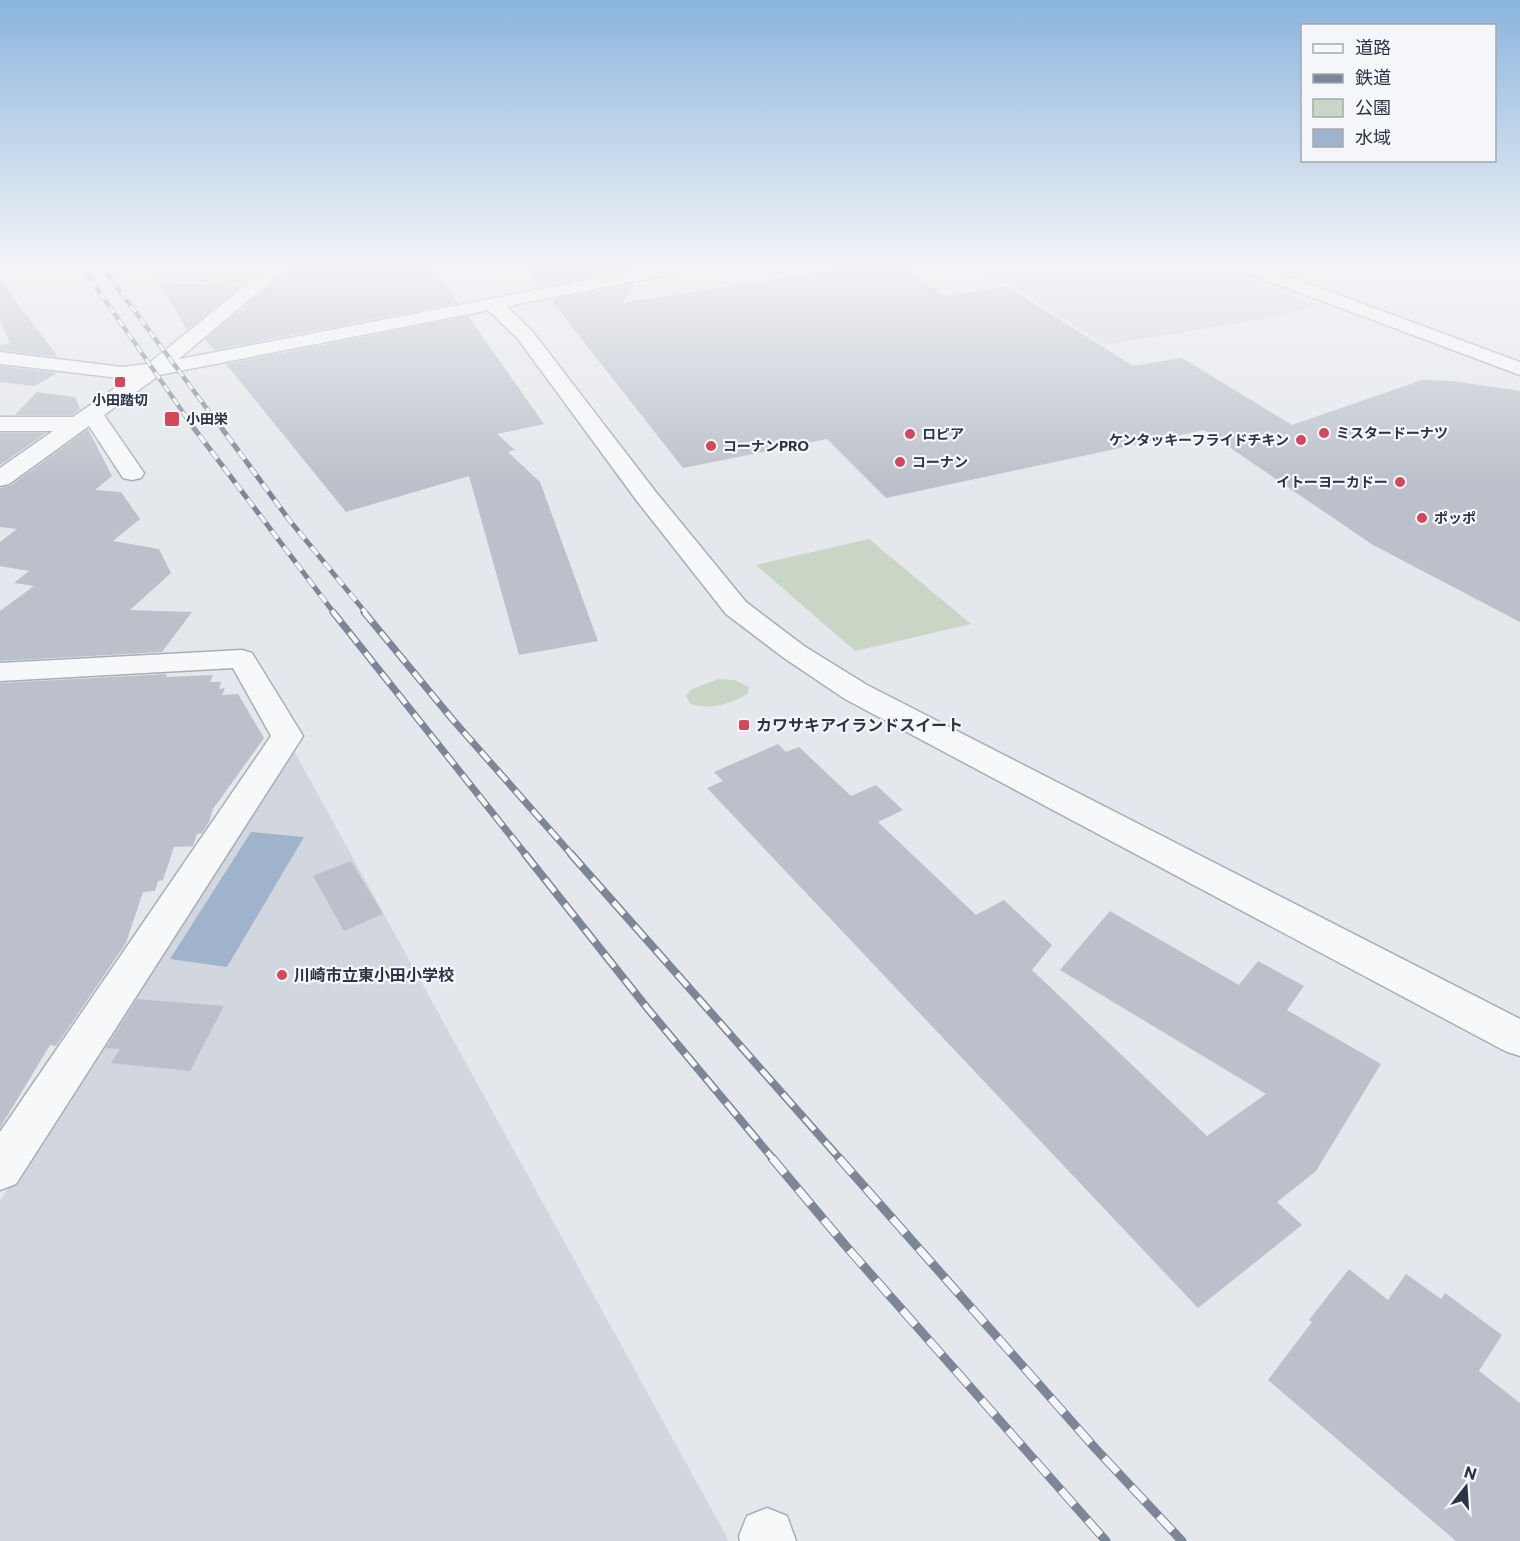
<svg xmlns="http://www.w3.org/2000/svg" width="1520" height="1541" font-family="Commissioner,'Noto Sans JP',sans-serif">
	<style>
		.built { fill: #d2d6de }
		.green { fill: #c9d6c5 }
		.water { fill: #9fb4cc }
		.building { fill: #bbc0ca }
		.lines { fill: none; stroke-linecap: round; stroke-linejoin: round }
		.minor-casing { stroke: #a9aeb7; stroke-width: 3 }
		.tertiary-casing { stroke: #a9aeb7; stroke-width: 3 }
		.minor { fill: #f7f8fa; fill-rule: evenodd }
		.tertiary { fill: #f7f8fa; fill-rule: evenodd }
		.rail-far4-casing { stroke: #7d8696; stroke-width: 4.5 }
		.rail-far3-casing { stroke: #7d8696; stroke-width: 5 }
		.rail-far2-casing { stroke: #7d8696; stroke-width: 7 }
		.rail-far1-casing { stroke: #7d8696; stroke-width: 8 }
		.rail-casing { stroke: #7d8696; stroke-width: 9 }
		.rail-far4 { stroke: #f4f6f9; stroke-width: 3; stroke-dasharray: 8; stroke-linecap: butt }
		.rail-far3 { stroke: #f4f6f9; stroke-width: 4; stroke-dasharray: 10; stroke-linecap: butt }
		.rail-far2 { stroke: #f4f6f9; stroke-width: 4.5; stroke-dasharray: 13; stroke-linecap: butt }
		.rail-far1 { stroke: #f4f6f9; stroke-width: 5; stroke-dasharray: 16; stroke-linecap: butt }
		.rail { stroke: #f4f6f9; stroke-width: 7; stroke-dasharray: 20; stroke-linecap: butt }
		.poi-dot { fill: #d1495b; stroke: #f4f6f9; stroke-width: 2 }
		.labels { text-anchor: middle; stroke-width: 4.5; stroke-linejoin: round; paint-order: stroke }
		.far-poi-label { font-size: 14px; font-weight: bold; fill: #2b3445; stroke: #f4f6f9; text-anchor: start }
		.poi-label { font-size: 16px; font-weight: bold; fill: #2b3445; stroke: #f4f6f9; text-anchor: start }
	</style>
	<rect width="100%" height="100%" fill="#e4e7ec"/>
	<!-- built -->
	<g class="built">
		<path d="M960,267h260l97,38 -32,10 -180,30 -96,-61z"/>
		<path d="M293,749l436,792h-729v-340z"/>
	</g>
	<!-- green -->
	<g class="green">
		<path d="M143,267h120l-21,17 -87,-4z"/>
		<path d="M869,539l102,85 -116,27 -99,-86z"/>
		<path d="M718,679l17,1 14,7 -1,7c-18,10 -38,16 -58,10l-4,-8 6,-7z"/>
	</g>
	<!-- water -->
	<path class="water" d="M251,832l53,5 -77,130 -57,-8z"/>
	<!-- building -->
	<g class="building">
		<path d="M293,267h140l25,36 -244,47 -9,-11z"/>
		<path d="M524,267h122l-106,20z"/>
		<path d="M852,267h51l41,29 63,-10 126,80 49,-8 110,67 130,-45 31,1 67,10v231l-147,-77 -169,-115 -318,68 -59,-59 -144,29 -132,-168 84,-16 -13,19z"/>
		<path d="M0,280l58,77 -58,-7v-5l10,-2 -10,-22z"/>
		<path d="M159,282l82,4 -54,44z"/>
		<path d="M468,316l76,108 -47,10 18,16 -7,2 32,30 58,159 -79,14 -50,-179 -123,36 -120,-148z"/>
		<path d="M0,366l57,7 -22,13 -35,-4z"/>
		<path d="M37,392l38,5 5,12 -8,6h-57z"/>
		<path d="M88,429l24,47 -17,14 26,2 19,27 -27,22 46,8 12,24 -41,37 62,2 -30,40 -162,9v-50l34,-25 -20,-3 15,-12 -29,-5v-24l17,-13 -17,-2v-39l10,-2z"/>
		<path d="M0,433h46l-46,32z"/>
		<path d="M167,674l-1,3 47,-2 -3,7h11l-2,7 6,-1 -3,7 16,-1 26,44 -51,71 -4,13 -7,11 -5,1 -4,12 -19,1 -11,33 -5,1 -3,10 -12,1 -17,51 -70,103 -6,-1 -50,83v-445z"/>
		<path d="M778,744l8,8 13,-5 52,49 25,-11 27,25 -25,12 98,93 28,-15 48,45 -20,25 175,166 59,-42 -206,-124 50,-59 129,74 19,-24 46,25 -17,24 94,54 -65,107 -39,31 25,23 -104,83 -491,-520 16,-7 -9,-9z"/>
		<path d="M351,861l32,53 -39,17 -31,-55z"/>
		<path d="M137,999l87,7 -34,65 -79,-8 9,-14 -14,-1z"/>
		<path d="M1349,1269l39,31 18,-26 35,25 4,-6 57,42 -23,36 41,32v138h-64l-188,-161 44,-58 -3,-2z"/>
	</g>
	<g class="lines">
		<!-- minor casing -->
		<g class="minor-casing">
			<g id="minor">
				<path d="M268,267h20l-127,107 -57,41 40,58 -3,5 -9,2 -9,-2 -34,-52 -80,58 -9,2v-18l53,-37h-53v-14h73l55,-38 -128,-15v-12l122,15 26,-3z"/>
				<path d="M493,298l7,2 32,31 123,160 91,111 58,44 63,39 653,334v37l-15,-5 -660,-352 -61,-41 -58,-44 -89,-113 -119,-162 -32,-31 -3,-4 3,-4z"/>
				<path d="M242,650l10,3 51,83 -287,448 -16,6v-58l271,-396 -38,-68 -233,13v-18z"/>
				<path d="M767,1508l20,8 9,25h-56l-1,-5 8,-20z"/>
			</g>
		</g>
		<!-- tertiary casing -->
		<g class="tertiary-casing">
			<g id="tertiary">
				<path d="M656,267h35l-9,5 -528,104 -7,-2 -4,-4 4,-4 7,-2z"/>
				<path d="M1239,267h24l257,95v13l-278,-104z"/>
			</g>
		</g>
		<!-- minor -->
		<use href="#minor" class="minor"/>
		<!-- tertiary -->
		<use href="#tertiary" class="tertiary"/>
		<!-- rail-far4 casing -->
		<g class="rail-far4-casing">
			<g id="rail-far4">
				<path d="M82,267l107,154"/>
				<path d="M102,267l114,154"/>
			</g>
		</g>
		<!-- rail-far3 casing -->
		<g class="rail-far3-casing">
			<g id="rail-far3">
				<path d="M187,419l147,194"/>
				<path d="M215,419l75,102 76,92"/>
			</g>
		</g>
		<!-- rail-far2 casing -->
		<g class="rail-far2-casing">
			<g id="rail-far2">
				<path d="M333,612l193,243"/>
				<path d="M364,612l89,108 119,135"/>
			</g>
		</g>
		<!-- rail-far1 casing -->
		<g class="rail-far1-casing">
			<g id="rail-far1">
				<path d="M525,854l123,155 126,151"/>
				<path d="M571,854l270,306"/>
			</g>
		</g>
		<!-- rail casing -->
		<g class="rail-casing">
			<g id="rail">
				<path d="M772,1158l73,87 261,296"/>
				<path d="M839,1158l256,290 87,93"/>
			</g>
		</g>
		<!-- rail-far4 -->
		<use href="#rail-far4" class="rail-far4"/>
		<!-- rail-far3 -->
		<use href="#rail-far3" class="rail-far3"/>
		<!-- rail-far2 -->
		<use href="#rail-far2" class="rail-far2"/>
		<!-- rail-far1 -->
		<use href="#rail-far1" class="rail-far1"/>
		<!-- rail -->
		<use href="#rail" class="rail"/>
	</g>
	<!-- sky -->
	<linearGradient id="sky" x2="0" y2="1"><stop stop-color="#8bb4dd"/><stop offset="0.55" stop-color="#f3f4f6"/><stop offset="1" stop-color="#f3f4f6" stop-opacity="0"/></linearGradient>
	<rect width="1520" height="482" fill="url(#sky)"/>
	<!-- markers -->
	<g class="poi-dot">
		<rect x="114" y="376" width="12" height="12" rx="3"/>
		<rect x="164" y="411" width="16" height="16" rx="3"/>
		<circle cx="1324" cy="433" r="6"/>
		<circle cx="910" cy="434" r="6"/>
		<circle cx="1301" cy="440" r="6"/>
		<circle cx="711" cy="446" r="6"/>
		<circle cx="900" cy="462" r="6"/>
		<circle cx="1400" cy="482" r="6"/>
		<circle cx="1422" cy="518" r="6"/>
		<rect x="738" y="719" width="12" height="12" rx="3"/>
		<circle cx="282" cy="975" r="6"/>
	</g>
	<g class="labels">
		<!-- far-poi labels -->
		<g class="far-poi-label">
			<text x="120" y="405" text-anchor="middle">小田踏切</text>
			<text x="186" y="424">小田栄</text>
			<text x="1336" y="438">ミスタードーナツ</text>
			<text x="922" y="439">ロピア</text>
			<text x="1289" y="445" text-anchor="end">ケンタッキーフライドチキン</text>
			<text x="723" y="451">コーナンPRO</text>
			<text x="912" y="467">コーナン</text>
			<text x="1388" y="487" text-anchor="end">イトーヨーカドー</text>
			<text x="1434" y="523">ポッポ</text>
		</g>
		<!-- poi labels -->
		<g class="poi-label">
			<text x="756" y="731">カワサキアイランドスイート</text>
			<text x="294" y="981">川崎市立東小田小学校</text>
		</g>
	</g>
	<!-- legend -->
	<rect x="1301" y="24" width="195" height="138" fill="#f4f6f9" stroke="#a4a8b1" stroke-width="1.5"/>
	<rect x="1313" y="44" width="30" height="9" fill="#f7f8fa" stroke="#a4a8b1" stroke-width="1.5"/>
	<text x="1355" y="54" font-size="18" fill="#2b3445">道路</text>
	<rect x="1313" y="74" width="30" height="9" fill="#7d8696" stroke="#a4a8b1" stroke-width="1.5"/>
	<text x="1355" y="84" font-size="18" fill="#2b3445">鉄道</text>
	<rect x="1313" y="99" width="30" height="18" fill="#c9d6c5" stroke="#a4a8b1" stroke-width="1.5"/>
	<text x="1355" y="114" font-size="18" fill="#2b3445">公園</text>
	<rect x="1313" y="129" width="30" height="18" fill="#9fb4cc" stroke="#a4a8b1" stroke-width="1.5"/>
	<text x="1355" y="144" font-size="18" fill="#2b3445">水域</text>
	<!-- north arrow -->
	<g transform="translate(1466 1487) rotate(17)" stroke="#f4f6f9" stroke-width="4.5" paint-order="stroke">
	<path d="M0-4.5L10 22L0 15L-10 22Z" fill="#2b3445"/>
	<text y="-9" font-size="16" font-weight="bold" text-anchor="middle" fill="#2b3445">N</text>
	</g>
</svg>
